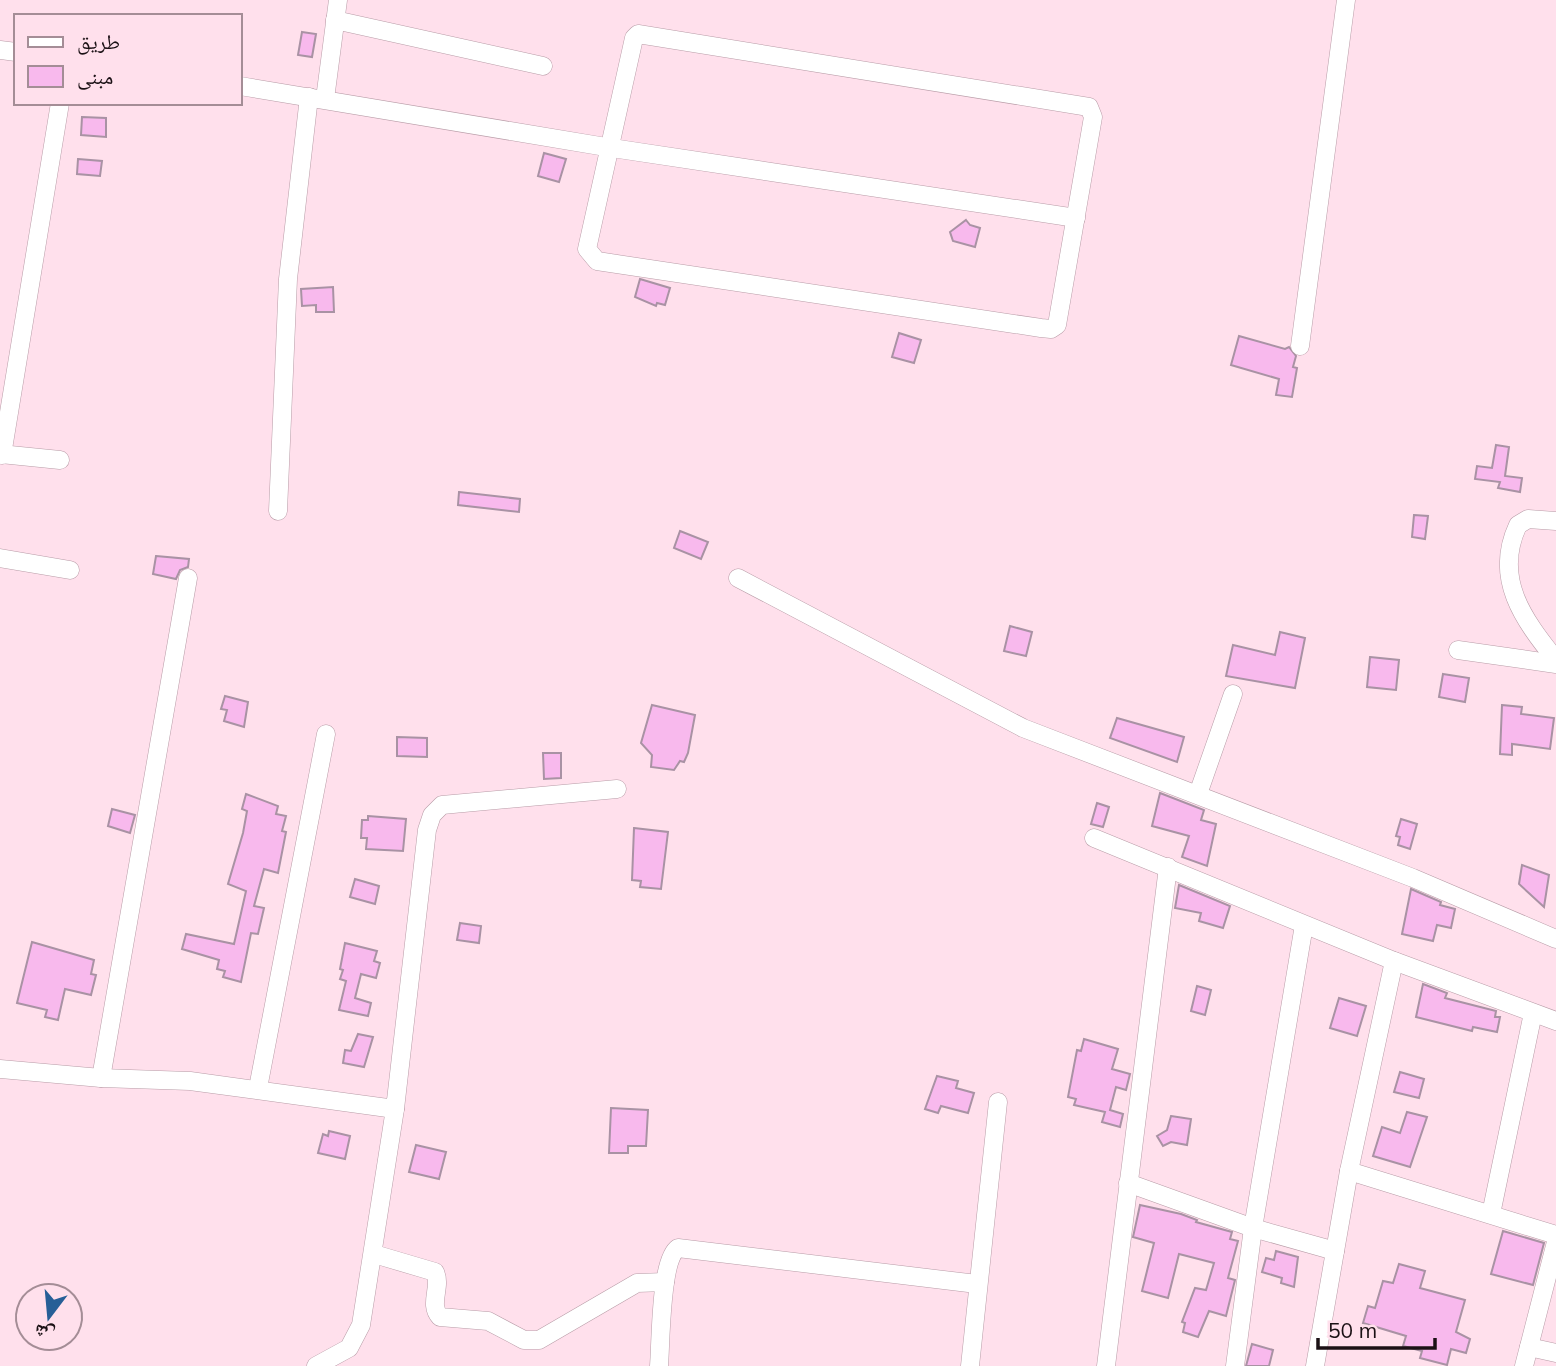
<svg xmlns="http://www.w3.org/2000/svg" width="1556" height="1366" font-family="Mulish,'Noto Naskh Arabic',sans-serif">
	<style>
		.building { fill: #f8b9ed; stroke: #a992a4; stroke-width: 2 }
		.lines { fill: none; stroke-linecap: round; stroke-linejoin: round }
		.minor-casing { stroke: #b89ca7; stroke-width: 19 }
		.minor { stroke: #fff; stroke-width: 18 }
	</style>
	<rect width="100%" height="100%" fill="#ffe0ec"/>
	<!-- building -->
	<g class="building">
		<path d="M302,32l14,2 -4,23 -14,-2z"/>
		<path d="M82,117l24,1v19l-25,-2z"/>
		<path d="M544,153l22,6 -7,23 -21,-6z"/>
		<path d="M78,159l24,2 -2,15 -23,-2z"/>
		<path d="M966,220l4,5 10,3 -5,19 -22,-6 -3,-9z"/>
		<path d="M640,279l30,9 -5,17 -8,-2 -1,3 -21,-9z"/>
		<path d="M333,287l1,25h-18v-7l-14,1 -1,-17z"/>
		<path d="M899,333l22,7 -7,23 -22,-6z"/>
		<path d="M1239,336l46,13 4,-2 7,9 -3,11 4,1 -5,29 -16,-2 3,-16 -48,-14z"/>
		<path d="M1496,445l13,2 -4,29 17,2 -2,14 -22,-4 2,-6 -25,-3 2,-13 15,2z"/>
		<path d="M459,492l61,7 -1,13 -61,-7z"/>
		<path d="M1414,515l14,1 -3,23 -13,-2z"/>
		<path d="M680,531l28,11 -7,17 -27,-11z"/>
		<path d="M156,556l33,3 -1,8 -8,3 -4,9 -23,-5z"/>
		<path d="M1010,626l22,6 -6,24 -22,-5z"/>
		<path d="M1280,632l25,6 -10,50 -69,-12 7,-31 42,10z"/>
		<path d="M1370,657l29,3 -3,30 -29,-3z"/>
		<path d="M1443,674l26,4 -4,24 -26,-5z"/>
		<path d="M225,696l23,6 -4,25 -20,-6 3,-11 -6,-1z"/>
		<path d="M652,705l43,10 -7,38 -4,9 -4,-1 -6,9 -23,-3 1,-12 -11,-12z"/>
		<path d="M1502,705l20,2 -1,7 33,4 -4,31 -38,-5v11l-12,-1z"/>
		<path d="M1117,718l67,19 -7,25 -67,-24z"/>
		<path d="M397,737l30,1v19l-30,-1z"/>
		<path d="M543,753h18v25l-17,1z"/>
		<path d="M1160,793l44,17 -3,10 15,4 -9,42 -25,-9 7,-21 -37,-10z"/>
		<path d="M246,794l32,12 -2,8 10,2 -4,15 4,1 -8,41 -14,-4 -10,37 10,2 -6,26 -7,-1 -10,49 -18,-5 2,-6 -8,-2 2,-9 -37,-11 4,-15 48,10 12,-53 -18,-7 15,-51 4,-22 -5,-2z"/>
		<path d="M1097,803l12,4 -6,20 -12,-3z"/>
		<path d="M112,809l23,6 -5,18 -22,-7z"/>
		<path d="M368,816l38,3 -3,32 -37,-2 1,-11h-6l1,-18h6z"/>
		<path d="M1401,819l16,5 -7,25 -12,-4 2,-8 -4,-1z"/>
		<path d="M634,828l34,4 -7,57 -21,-2 1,-6 -9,-1z"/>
		<path d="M1522,865l27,10 -5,32 -25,-23z"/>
		<path d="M355,879l24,7 -4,18 -25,-7z"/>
		<path d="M1179,885l51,21 -7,22 -24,-7 2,-8 -26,-5z"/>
		<path d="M1411,889l30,13 -1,3 15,4 -4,19 -14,-3 -4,16 -31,-7z"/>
		<path d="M460,923l21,3 -2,17 -22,-3z"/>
		<path d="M32,942l62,18 -3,14 5,1 -5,20 -26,-6 -7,31 -13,-3 2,-7 -30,-7z"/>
		<path d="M345,943l32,8 -3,10 6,2 -4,15 -15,-4 -6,24 16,5 -3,13 -29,-6 7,-29 -6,-2 3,-9 -3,-1z"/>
		<path d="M1423,984l24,9 -2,5 51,13 -1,6h5l-3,15 -24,-5 -1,4 -56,-14z"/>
		<path d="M1197,986l14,4 -6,25 -14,-4z"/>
		<path d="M1339,998l27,8 -9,30 -27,-8z"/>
		<path d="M358,1034l15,3 -9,30 -21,-4 2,-13 6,1z"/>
		<path d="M1084,1039l34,10 -6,20 18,5 -4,16 -10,-3 -6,23 13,4 -3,13 -18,-5 3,-10 -31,-7 2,-6 -8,-2 9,-47 4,1z"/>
		<path d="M1400,1072l24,7 -5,19 -25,-6z"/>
		<path d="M937,1076l21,5 -2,7 18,5 -6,20 -27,-7 -3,7 -13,-4z"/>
		<path d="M611,1108l37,2 -2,36h-18v7h-19z"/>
		<path d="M1407,1112l20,5 -17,50 -37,-11 9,-29 18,6z"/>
		<path d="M1171,1116l20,3 -4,26 -16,-3 -8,4 -6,-10 10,-6z"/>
		<path d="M329,1131l21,5 -5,23 -27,-6 5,-19 5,2z"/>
		<path d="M416,1145l30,7 -7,27 -30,-7z"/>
		<path d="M1140,1205l41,9 16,6 -1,2 36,10 -2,7 8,2 -10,37 7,2 -9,36 -17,-5 -11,26 -15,-5 2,-9 -3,-1 13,-34 11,2 8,-27 -35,-9 -11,44 -26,-7 12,-48 -21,-6z"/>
		<path d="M1503,1231l41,12 -11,42 -42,-11z"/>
		<path d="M1276,1251l22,6 -4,30 -13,-4 1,-5 -20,-6 4,-14 8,2z"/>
		<path d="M1399,1264l26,7 -5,17 45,12 -9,32 14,7 -4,14 -15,-4 -4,16 -27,-7 2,-7 -19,-5 3,-10 -43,-13 5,-17 7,2 8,-27 10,2z"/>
		<path d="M1252,1344l21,6 -4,16h-23z"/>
	</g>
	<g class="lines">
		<!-- minor casing -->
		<g class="minor-casing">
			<g id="minor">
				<path d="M335,20l208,46"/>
				<path d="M638,34l451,73 4,10 -36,208 -6,4 -10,-1 -444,-67 -10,-12 47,-211z"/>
				<path d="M0,50l16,2"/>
				<path d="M240,86l372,62 464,70"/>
				<path d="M325,99l13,-99"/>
				<path d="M1300,346l46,-346"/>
				<path d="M0,454l60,6"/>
				<path d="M2,455l58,-352"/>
				<path d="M278,511l10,-232 21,-182"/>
				<path d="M1556,521l-28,-2 -10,6c-25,53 5,94 38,135"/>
				<path d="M0,558l70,12"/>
				<path d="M738,578l285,150 390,150 143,61"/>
				<path d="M1458,650l98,14"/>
				<path d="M1198,794l35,-100"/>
				<path d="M1094,838l300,123 162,60"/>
				<path d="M0,1069l101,9 89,3 205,28 32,-279 5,-15 10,-10 175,-16"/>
				<path d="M101,1078l87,-500"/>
				<path d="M258,1088l68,-354"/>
				<path d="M1349,1171l207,64"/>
				<path d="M1128,1183l125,45 82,23"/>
				<path d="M1491,1214l42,-201"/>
				<path d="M374,1254l61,18c7,15 -7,32 5,45l48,4 36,19h15l98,-57 28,-1"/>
				<path d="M1529,1347l27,6"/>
				<path d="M316,1366l33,-18 12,-23 34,-216"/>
				<path d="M659,1366c2,-23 1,-106 19,-118l299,36"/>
				<path d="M970,1366l28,-264"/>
				<path d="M1106,1366l62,-499"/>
				<path d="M1235,1366l18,-138 51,-303"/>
				<path d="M1315,1366l34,-195 45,-210"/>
				<path d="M1524,1366l32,-124"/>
			</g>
		</g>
		<!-- minor -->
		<use href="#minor" class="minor"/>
	</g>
	<!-- legend -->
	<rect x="14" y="14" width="228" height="91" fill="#ffe0ec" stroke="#a48d96" stroke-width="2"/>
	<rect x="28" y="37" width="35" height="10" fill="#ffffff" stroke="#a48d96" stroke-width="2"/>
	<text x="77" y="49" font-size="21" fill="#1b1115">طريق</text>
	<rect x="28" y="66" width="35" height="21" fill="#f8b9ed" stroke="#a48d96" stroke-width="2"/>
	<text x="77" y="84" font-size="21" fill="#1b1115">مبنى</text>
	<!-- north arrow -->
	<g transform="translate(49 1317) rotate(196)"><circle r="33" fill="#ffe0ec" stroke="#a48d96" stroke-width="2"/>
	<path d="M0-5L12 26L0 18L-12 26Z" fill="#275f97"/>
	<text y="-10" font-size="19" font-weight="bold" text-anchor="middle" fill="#1b1115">ش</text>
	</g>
	<!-- scale -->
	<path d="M1318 1338v10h117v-10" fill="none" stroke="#1b1115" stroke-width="3.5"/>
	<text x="1328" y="1338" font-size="21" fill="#1b1115" stroke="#ffe0ec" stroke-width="5" paint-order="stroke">50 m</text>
</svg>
